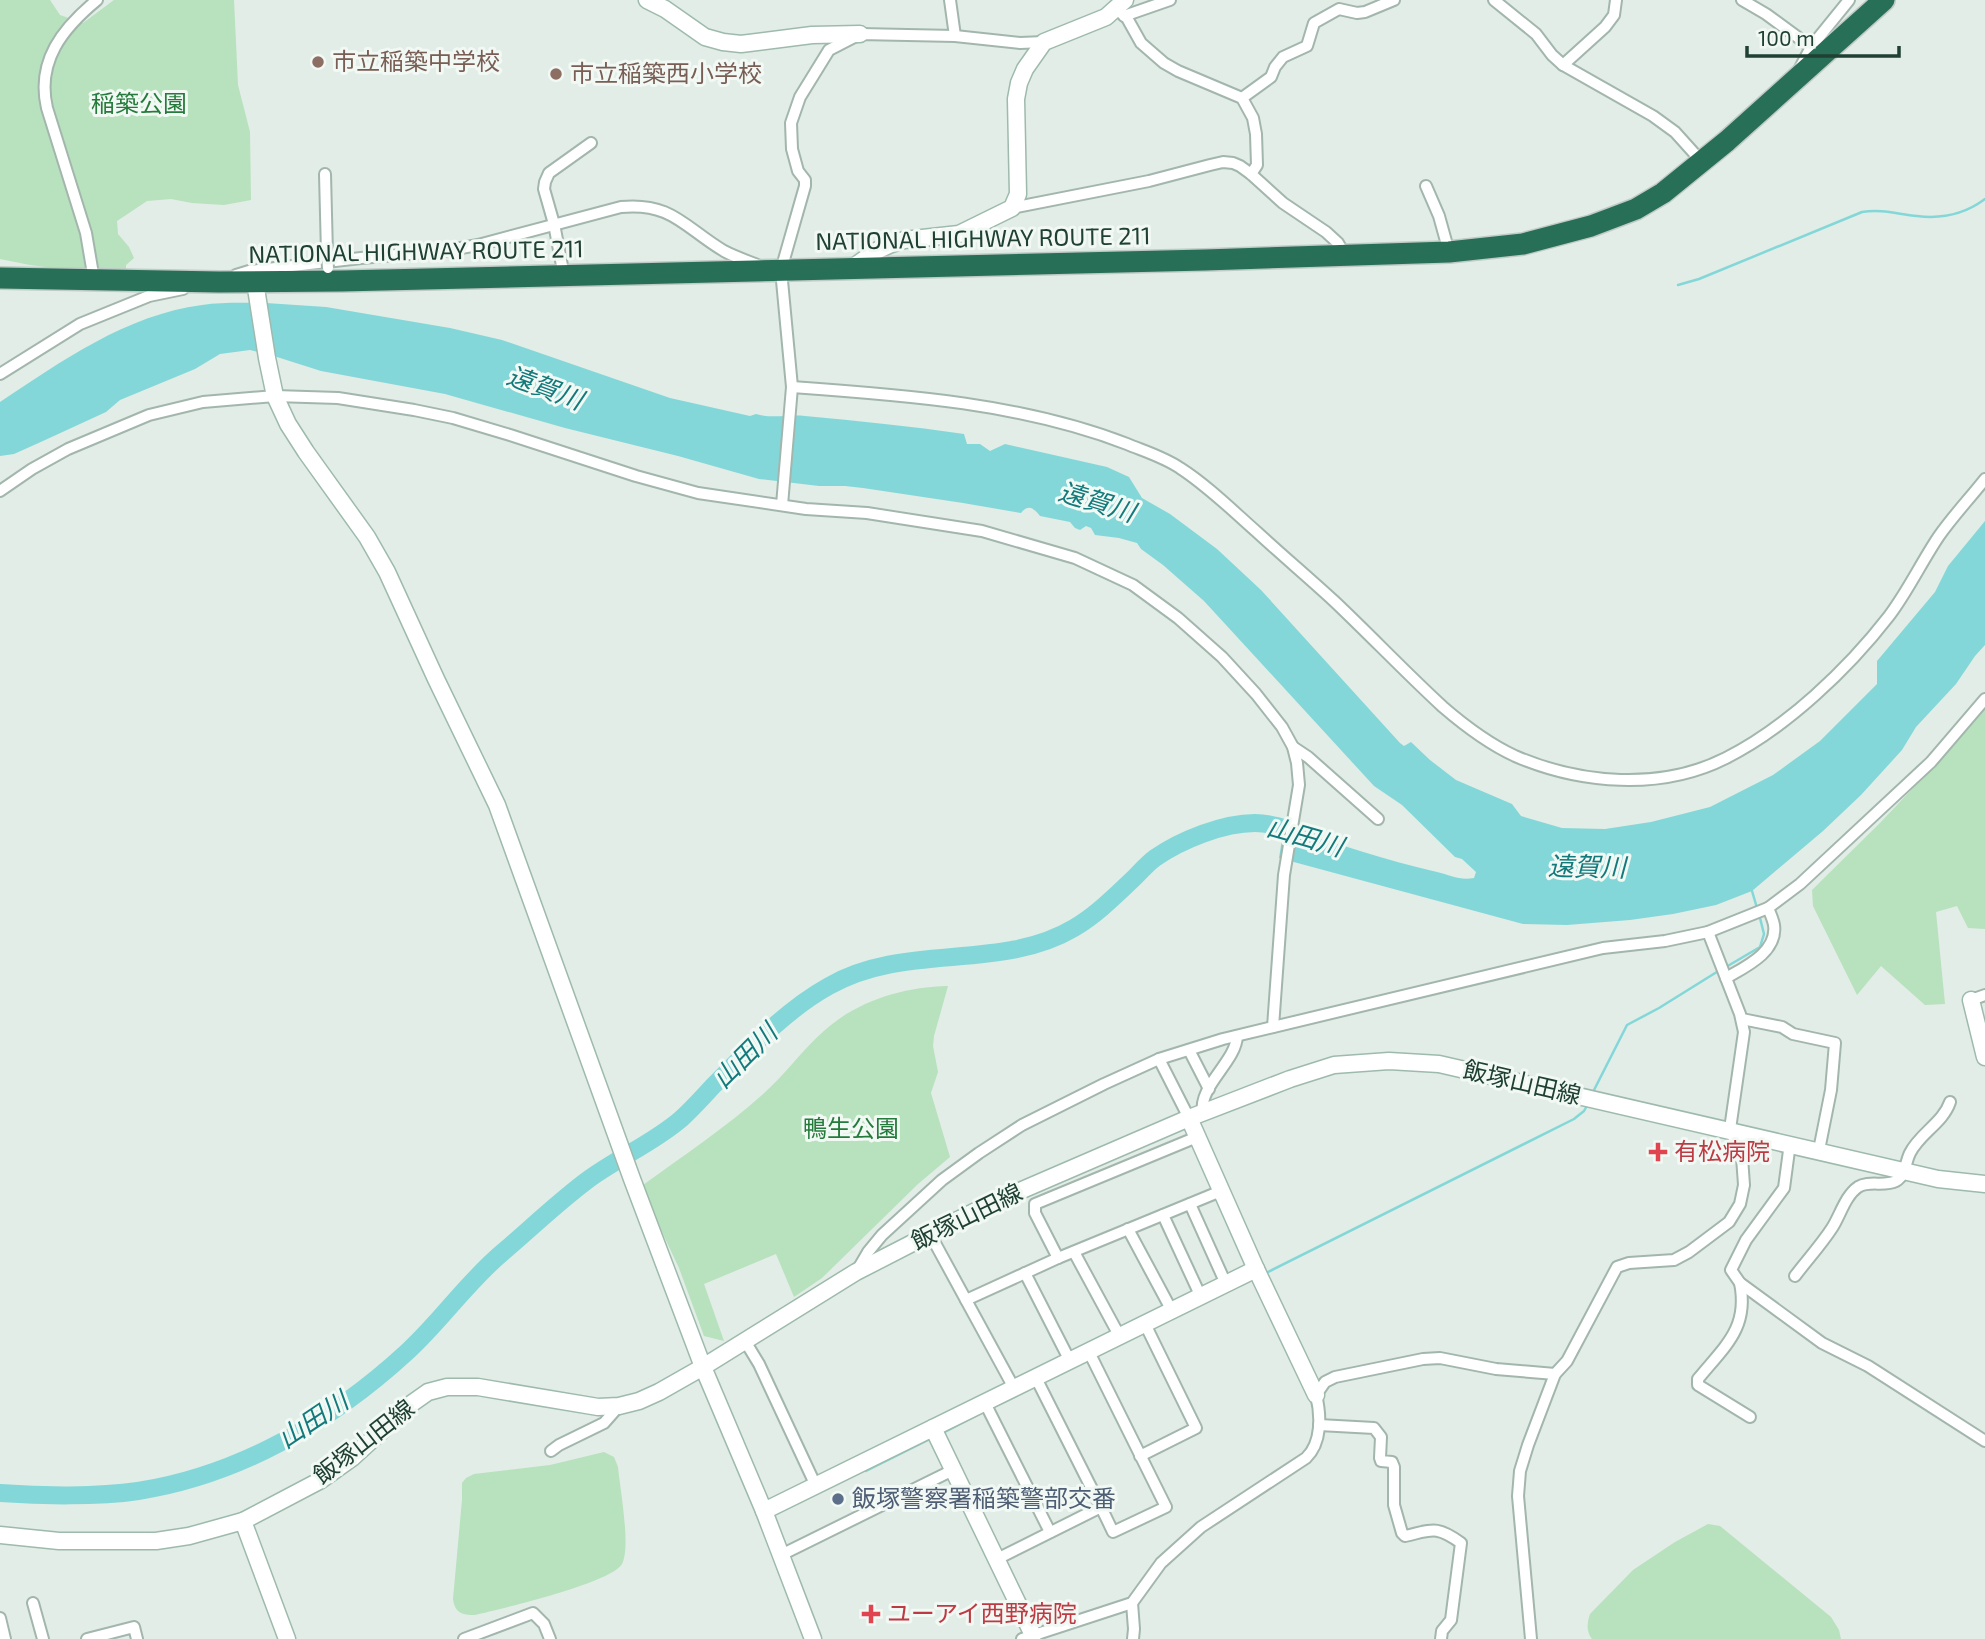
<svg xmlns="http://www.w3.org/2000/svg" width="1985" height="1639" font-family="'Exo 2','Noto Sans JP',sans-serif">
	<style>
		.green { fill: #b8e1bd }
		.water { fill: #84d7d8 }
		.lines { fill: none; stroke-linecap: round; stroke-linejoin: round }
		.stream { stroke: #84d7d8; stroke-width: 2.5 }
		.river { stroke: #84d7d8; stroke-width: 18 }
		.street-casing { stroke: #a3b6ad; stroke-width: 14 }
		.secondary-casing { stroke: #9ebaad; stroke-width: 19 }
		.highway-casing { stroke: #c0cac6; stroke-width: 24 }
		.street { stroke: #fff; stroke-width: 10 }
		.secondary { stroke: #fff; stroke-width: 16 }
		.highway { stroke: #286f57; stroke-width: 21 }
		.street-bridge-casing { stroke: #a3b6ad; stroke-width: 14; stroke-linecap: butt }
		.street-bridge { stroke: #fff; stroke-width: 10 }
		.education-dot { fill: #8d6e63; stroke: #f2f9f5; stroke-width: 2.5 }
		.health-dot { fill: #e0444e; stroke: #f2f9f5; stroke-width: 2.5 }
		.service-dot { fill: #5c6f8a; stroke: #f2f9f5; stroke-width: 2.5 }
		.labels { text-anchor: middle; stroke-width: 6; stroke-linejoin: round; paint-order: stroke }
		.education-label { font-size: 24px; fill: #785e54; stroke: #f2f9f5; text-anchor: start }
		.park-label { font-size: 24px; fill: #257b3b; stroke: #f2f9f5 }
		.street-label { font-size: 24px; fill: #1f4033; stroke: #f2f9f5 }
		.health-label { font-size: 24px; fill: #be3a42; stroke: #f2f9f5; text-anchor: start }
		.service-label { font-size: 24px; fill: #4e5e75; stroke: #f2f9f5; text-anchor: start }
		.water-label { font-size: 26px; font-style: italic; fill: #137a7c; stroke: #f2f9f5 }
	</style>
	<rect width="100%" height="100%" fill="#e1ede6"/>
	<!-- green -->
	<g class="green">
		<path d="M0,0h50l10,15 23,8 31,-23h120l4,85 12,47 1,68 -27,5 -32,-2 -21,-4 -24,2 -30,20 1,13 11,13 5,11 -8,7v7l-32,1 -64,-8 -30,-6z"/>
		<path d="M1985,708v221l-17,-1 -11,-22 -21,6 9,92 -20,1 -44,-39 -24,29 -44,-89 -1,-16 68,-67 67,-71z"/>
		<path d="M948,986l-14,50 -1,10 5,26 -7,21 19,64 -32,27 -96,94 -28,19 -18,-43 -72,30 20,57 -20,-5 -25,-68 -25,-53 -11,-30c40,-29 82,-57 119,-90 23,-20 40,-45 63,-65 34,-30 79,-43 123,-44z"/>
		<path d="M604,1452l10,5 4,10c2,21 13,80 4,97 -11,19 -121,45 -147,51 -13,0 -20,-2 -22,-16l9,-99v-17l4,-5 8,-4 76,-9z"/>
		<path d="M1708,1524l12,2 111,91 8,13 2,9h-249c-6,-8 -5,-16 -2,-25l43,-44 42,-28z"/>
	</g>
	<!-- water -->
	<path class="water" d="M266,303l60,4 124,21 52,12 168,58 80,18 6,-2c17,5 32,0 49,2 53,5 106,10 159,18l3,10h13l10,7 15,-7 102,23 22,10 13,21 28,16 47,35 44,41 139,153 4,3 7,-4 19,18 26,20 56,24 9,12 41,12 43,1 46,-7 59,-15 63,-32 47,-34 57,-57v-23l58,-69 13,-26 37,-45v124l-10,11 -19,28 -40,43 -14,23 -41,45 -38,36 -71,60 -36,14 -43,9 -43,6 -63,5 -44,-1 -244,-66 5,-31c51,16 101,33 153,45 13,3 23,9 37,6l2,-6 -14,-13 -7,-2 -53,-52 -28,-19 -170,-185 -41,-36 -22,-16 -4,-6 -18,-5 -24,-3 -4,-7 -5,-2 -6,4 -5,-2 -5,-6 -30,-6c-6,-8 -12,-12 -19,-3l-58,-10 -100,-15 -18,-2h-26l-60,-7 -81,-23 -113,-28 -120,-34 -124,-23 -44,-14 -27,-7 -30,4 -25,15 -75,31 -14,12 -63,29 -29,13 -14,2v-54c62,-41 126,-87 202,-97 21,-3 43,-2 64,-2z"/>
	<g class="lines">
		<!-- stream -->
		<g class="stream">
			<path d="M1678,285l21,-6 163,-67c20,-3 35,2 55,4 24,3 48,-2 68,-17"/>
			<path d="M1752,891l5,17"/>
			<path d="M1726,967l34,-20 4,-13 -5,-20"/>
			<path d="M1592,1094l35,-69 32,-17 61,-38"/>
			<path d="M1264,1274l310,-155 10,-8 4,-7"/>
			<path d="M1242,1285l13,-7"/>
			<path d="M991,1408l25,-12"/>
			<path d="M941,1434l44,-23"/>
			<path d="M866,1471l66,-33"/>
		</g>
		<!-- river -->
		<path class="river" d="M0,1493c41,3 98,4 138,-2 102,-16 194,-70 269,-139 34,-31 60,-70 96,-100 27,-23 53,-48 82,-70 30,-23 67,-38 96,-63 11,-10 22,-22 32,-33 36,-36 71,-75 116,-100 76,-44 171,-14 245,-58 22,-13 40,-31 59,-49 7,-7 14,-15 22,-21 26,-18 68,-35 100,-35 17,0 36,7 52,12"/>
		<!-- street casing -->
		<g class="street-casing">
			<g id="street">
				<path d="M950,0l5,36"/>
				<path d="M1494,0l42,34 16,21 11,10 90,51 22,16 27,30"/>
				<path d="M1742,0l24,14 45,33"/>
				<path d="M1116,9l11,9 14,25 23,20 14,8 64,27 11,20 3,16 1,31 -6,9"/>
				<path d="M1124,16l46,-16"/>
				<path d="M1563,65l42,-38 9,-12 2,-15"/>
				<path d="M1800,68l11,-21 38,-47"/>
				<path d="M1242,98l29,-21 4,-10 8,-10 24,-11 7,-23 25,-14 18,4 8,-1 29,-12"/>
				<path d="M325,174l2,80"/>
				<path d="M1426,186l13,30 10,36"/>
				<path d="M1012,208l137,-27 61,-16 13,-3 10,1 7,3 11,8 32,29 43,29 12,11 7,12"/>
				<path d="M236,275l13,-4 112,-13 83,-7 34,-6 143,-38c51,-5 64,21 103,44 11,6 24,10 36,15"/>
				<path d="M564,276l-10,-52 -10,-35 1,-7 4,-9 42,-30"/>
				<path d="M94,280l-8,-47 -39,-125c-11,-47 16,-80 50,-108"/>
				<path d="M0,374l80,-50 69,-28 34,-7"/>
				<path d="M792,387c112,8 229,16 335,57 17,7 37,13 53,24 28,18 53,43 78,65 25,23 51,45 76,68 37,35 72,72 109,106 22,19 46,37 72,49 65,28 146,35 211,2 60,-30 122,-89 163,-142 19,-25 33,-55 50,-80 14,-20 31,-38 46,-57"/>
				<path d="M0,491l32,-22 36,-20 81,-34 54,-13 72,-6 63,2 76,12 39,8 57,17 126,41 62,17 108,16 61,4 115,18 93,27 58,27 45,33 44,39 34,37 26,33 11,20 4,16 2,22 -15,90 -11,152"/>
				<path d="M782,505l10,-118 -11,-117 24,-84v-6l-7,-9 -6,-22 -1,-26 9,-26 29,-47 31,-16 95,2 65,7 24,-1"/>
				<path d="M1293,747l15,10 70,62"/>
				<path d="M1726,978c19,-11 52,-26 48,-53 -1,-6 -4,-12 -6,-17"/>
				<path d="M1971,1000l14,-5"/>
				<path d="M1742,1019l40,8 11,7 42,9 -4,47 -12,60"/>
				<path d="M1189,1050l20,39"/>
				<path d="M1159,1059l30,59"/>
				<path d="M1203,1113c-5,-27 33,-51 34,-77"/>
				<path d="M1790,1143l-6,45 -38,52 -15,30 9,13 82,60 46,23 117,75"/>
				<path d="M1190,1204l36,80"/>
				<path d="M1163,1215l38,82"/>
				<path d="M1128,1229l44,82"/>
				<path d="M930,1234l84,154"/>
				<path d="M1074,1252l46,85"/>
				<path d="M1058,1258l-23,-45v-9l162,-67"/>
				<path d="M858,1269l10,-17 14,-17 60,-55 37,-27 43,-28 82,-41 55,-25 64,-20 380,-91 62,-7 43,-9 60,-24 32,-24 131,-122 54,-63"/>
				<path d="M1025,1273l45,88"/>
				<path d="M1795,1276c12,-16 26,-31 37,-48 8,-12 13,-32 26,-41 11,-7 26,0 38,-6 10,-6 9,-18 14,-28 10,-20 33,-30 40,-51"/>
				<path d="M1740,1283c9,45 -15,63 -42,96v6l52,32"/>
				<path d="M966,1300l92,-42 163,-67"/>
				<path d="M745,1341l14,23 57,122"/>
				<path d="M1036,1378l65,129"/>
				<path d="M985,1403l65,129"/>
				<path d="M1319,1425l55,3 7,9 -1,21 1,3 11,1 2,5v38l8,28 3,3c27,-6 31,-11 56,7l-10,77 -9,11 -1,8"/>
				<path d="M551,1451l8,-6 45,-22 15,-17"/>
				<path d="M1140,1456l56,-28 -51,-104"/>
				<path d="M781,1555l172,-85"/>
				<path d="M997,1559l104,-52 12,25 53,-25 -77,-155"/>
				<path d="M33,1603l10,36"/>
				<path d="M1132,1603l2,26 -1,10"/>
				<path d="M0,1618l5,21"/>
				<path d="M87,1639l47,-12 3,12"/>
				<path d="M464,1639l69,-26 11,11 6,15"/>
				<path d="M1022,1639l110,-36 29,-40 40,-36 105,-69c16,-15 15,-43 10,-63l9,-13 10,-5 88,-18 17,-1 56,11 59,5"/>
				<path d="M1531,1639l-13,-143 2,-25 8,-26 27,-71 12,-13 50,-94 12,-4 45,-3 15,-8 40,-30 11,-18 4,-19 -2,-28 -12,-28 14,-97 -4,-18 -32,-82"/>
			</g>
		</g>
		<!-- secondary casing -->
		<g class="secondary-casing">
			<g id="secondary">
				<path d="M647,0l18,9 40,28 18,5 18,2 71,-9 48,-1"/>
				<path d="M852,268l24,-17 13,-6 15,-5 55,-6 53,-26 6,-14 -2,-95 3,-16 6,-14 19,-27 62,-25 19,-17"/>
				<path d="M255,282l12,76 8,38 13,28 18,28 61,85 20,35 49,107 61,126 135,374 71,188 61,144 49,128"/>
				<path d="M1971,1000l14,57"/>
				<path d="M1189,1118l67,151 60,126"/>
				<path d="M933,1428l100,207"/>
				<path d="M764,1511l492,-242"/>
				<path d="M243,1521l44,118"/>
				<path d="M0,1535l59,6h97l33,-5 54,-15 78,-41 31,-22 59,-54 17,-12 19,-5h31l120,20 21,-1 20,-5 20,-9 44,-25 153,-95 74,-38 62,-31 197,-85 101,-39 44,-14 55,-4 50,3 499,115 47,5"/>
			</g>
		</g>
		<!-- highway casing -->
		<g class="highway-casing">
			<path id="highway" d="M0,278l219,4 123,-1 863,-21 244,-8 74,-8 68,-18 45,-17 27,-16 64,-52 157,-141"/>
		</g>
		<!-- street -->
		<use href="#street" class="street"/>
		<!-- secondary -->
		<use href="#secondary" class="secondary"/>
		<!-- highway -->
		<use href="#highway" class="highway"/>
		<!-- street-bridge casing -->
		<g class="street-bridge-casing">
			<path id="street-bridge" d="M327,254l1,14"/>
		</g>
		<!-- street-bridge -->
		<use href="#street-bridge" class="street-bridge"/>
	</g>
	<!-- markers -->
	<g class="education-dot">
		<circle cx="318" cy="62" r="7"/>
		<circle cx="556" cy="74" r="7"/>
	</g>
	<g class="health-dot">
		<path d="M1654.5 1141.5h7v7h7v7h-7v7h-7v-7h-7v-7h7z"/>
		<path d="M867.5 1603.5h7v7h7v7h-7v7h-7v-7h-7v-7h7z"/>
	</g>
	<circle class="service-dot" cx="838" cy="1499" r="7"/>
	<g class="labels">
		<!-- education labels -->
		<g class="education-label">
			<text x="332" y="70">市立稲築中学校</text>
			<text x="570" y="82">市立稲築西小学校</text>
		</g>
		<!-- park labels -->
		<g class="park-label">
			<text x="139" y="112">稲築公園</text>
			<text x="851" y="1137">鴨生公園</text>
		</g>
		<!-- street labels -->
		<g class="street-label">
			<text transform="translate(983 239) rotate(-1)" y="8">NATIONAL HIGHWAY ROUTE 211</text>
			<text transform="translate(416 252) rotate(-1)" y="8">NATIONAL HIGHWAY ROUTE 211</text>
			<text transform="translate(1522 1083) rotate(13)" y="8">飯塚山田線</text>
			<text transform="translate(967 1217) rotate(-26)" y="8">飯塚山田線</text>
			<text transform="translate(364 1442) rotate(-38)" y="8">飯塚山田線</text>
		</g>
		<!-- health labels -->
		<g class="health-label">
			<text x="1674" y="1160">有松病院</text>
			<text x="887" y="1622">ユーアイ西野病院</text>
		</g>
		<!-- service labels -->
		<g class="service-label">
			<text x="852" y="1507">飯塚警察署稲築警部交番</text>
		</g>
		<!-- water labels -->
		<g class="water-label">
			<text transform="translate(545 388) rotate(20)" y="9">遠賀川</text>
			<text transform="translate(1097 502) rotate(17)" y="9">遠賀川</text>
			<text transform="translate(1305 837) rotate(16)" y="9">山田川</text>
			<text transform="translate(1587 867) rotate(1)" y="9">遠賀川</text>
			<text transform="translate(745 1056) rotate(-45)" y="9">山田川</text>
			<text transform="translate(313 1420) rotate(-34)" y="9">山田川</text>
		</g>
	</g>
	<!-- scale -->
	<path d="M1747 46v10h152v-10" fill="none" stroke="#1f4033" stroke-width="3.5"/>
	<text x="1758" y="46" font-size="21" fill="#1f4033" stroke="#f2f9f5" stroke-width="5" paint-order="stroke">100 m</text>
</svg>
